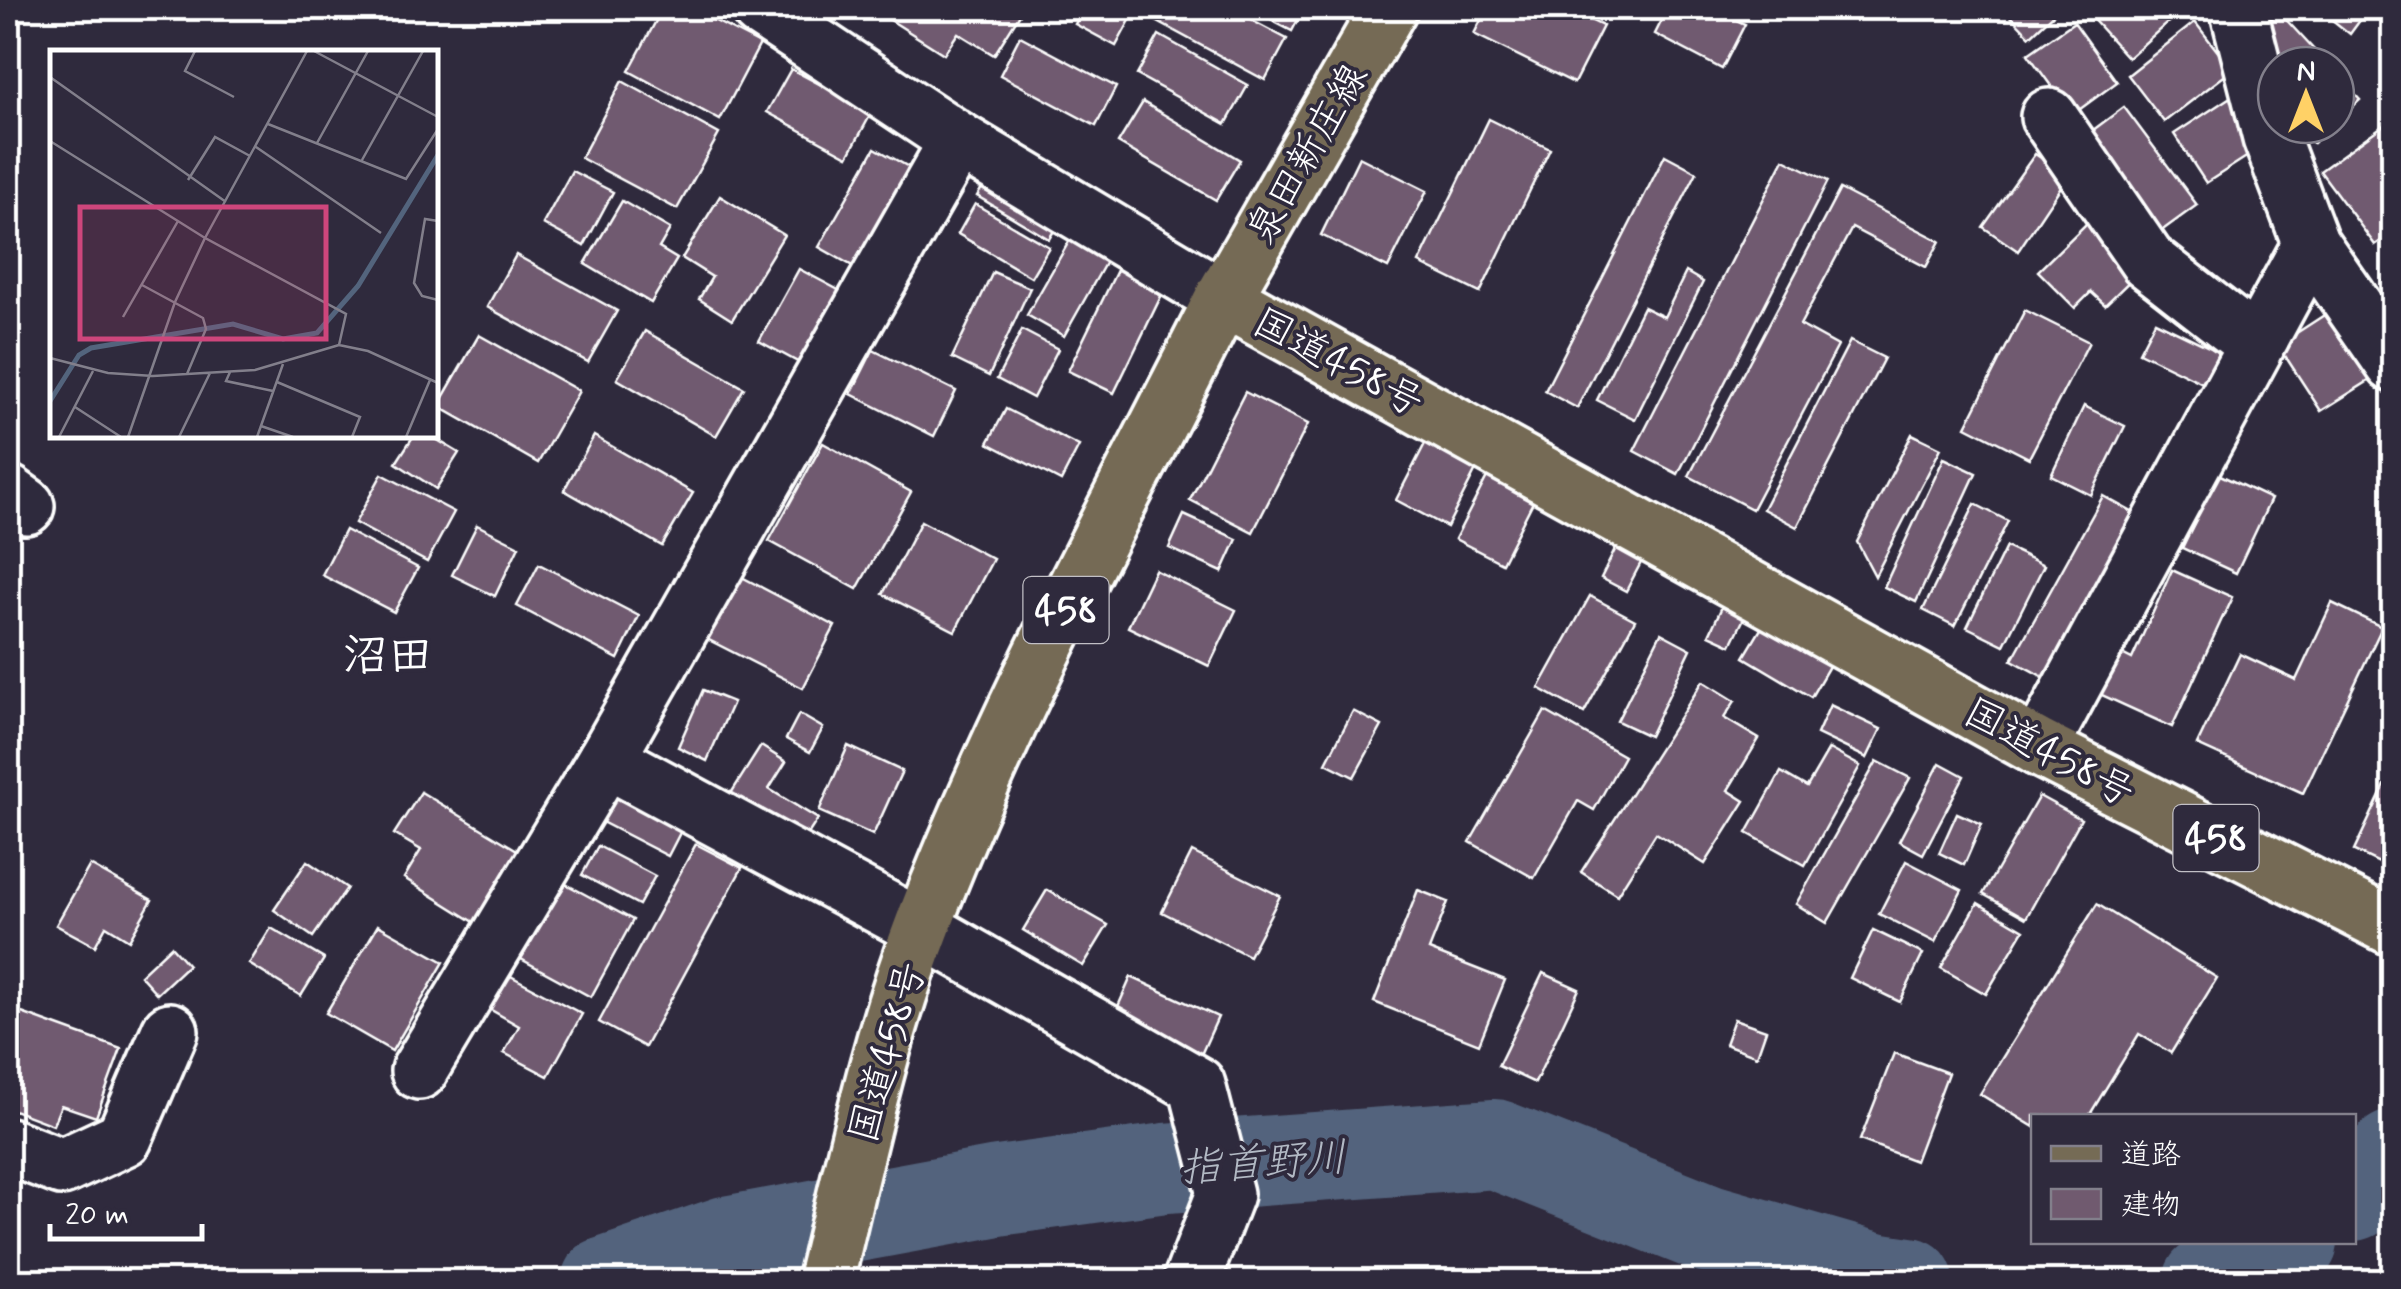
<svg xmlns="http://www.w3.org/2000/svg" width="2401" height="1289" font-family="Mynerve,'Klee One',sans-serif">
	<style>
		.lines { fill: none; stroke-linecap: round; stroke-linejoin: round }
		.river { stroke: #53647d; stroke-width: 90 }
		.building { fill: #705a6f; stroke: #fff; stroke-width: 2.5 }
		.minor-casing { stroke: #fff; stroke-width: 62 }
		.major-casing { stroke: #fff; stroke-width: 62 }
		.highway-casing { stroke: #fff; stroke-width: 62 }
		.minor { stroke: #2f2a3d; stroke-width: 55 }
		.major { stroke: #756b55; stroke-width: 55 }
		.highway { stroke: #756b55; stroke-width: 55 }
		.labels { text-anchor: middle; stroke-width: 8; stroke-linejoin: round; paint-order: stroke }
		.shield { fill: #2f2a3d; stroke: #c1bfc5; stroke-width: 2.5 }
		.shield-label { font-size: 38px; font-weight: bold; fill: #fff }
		.street-label { font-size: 40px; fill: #fff; stroke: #2f2a3d }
		.water-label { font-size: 42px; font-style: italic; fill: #b2b9c4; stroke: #2f2a3d }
		.quarter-label { font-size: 45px; font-weight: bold; fill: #fff; stroke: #2f2a3d }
		.inset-river { fill: none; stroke: #53647d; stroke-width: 5 }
		.inset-road { fill: none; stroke: #827f8b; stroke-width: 2.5 }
		.view { fill: #ce467c; fill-opacity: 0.15; stroke: #ce467c; stroke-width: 5 }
		.inset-edge { fill: none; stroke: #fff; stroke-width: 5 }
	</style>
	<rect width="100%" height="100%" fill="#2f2a3d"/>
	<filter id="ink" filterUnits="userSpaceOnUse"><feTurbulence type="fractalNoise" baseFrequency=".01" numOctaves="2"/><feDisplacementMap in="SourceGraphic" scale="20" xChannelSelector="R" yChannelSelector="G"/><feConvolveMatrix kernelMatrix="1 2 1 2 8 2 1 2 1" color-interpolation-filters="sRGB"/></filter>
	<g filter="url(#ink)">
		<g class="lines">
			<!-- river -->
			<g class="river">
				<path d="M2354,1196l40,-41"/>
				<path d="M606,1282l120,-41 272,-50 168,-23 329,-24 214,85 166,48 34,5"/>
				<path d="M2208,1282l22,-6 63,-34"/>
			</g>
		</g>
		<!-- building -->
		<g class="building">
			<path d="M663,8h27l70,36 -40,76 -91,-49z"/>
			<path d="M890,8h119l11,6 -26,41 -36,-22 -14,21 -60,-38z"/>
			<path d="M1084,8h46l5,3 -19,35 -41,-22z"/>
			<path d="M1163,8h65l59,31 -22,41 -109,-59z"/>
			<path d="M1247,8h57l-12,23z"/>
			<path d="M1487,8h78l38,18 -29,57 -100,-49z"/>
			<path d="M1668,8h43l34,16 -23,45 -67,-35z"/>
			<path d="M2003,8h57l-30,28z"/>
			<path d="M2099,8h85l-56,50 -38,-42z"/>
			<path d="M2317,8h52l-19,26z"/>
			<path d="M2376,8h18v12z"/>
			<path d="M2279,12l49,53h-52l-25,-28z"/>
			<path d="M2074,22l43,60 -45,33 -44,-61z"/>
			<path d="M2195,22l37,48 -68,52 -36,-47z"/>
			<path d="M1159,35l89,50 -22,39 -89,-49z"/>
			<path d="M1020,36l96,51 -20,39 -96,-51z"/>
			<path d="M791,69l81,43 -24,44 -81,-44z"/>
			<path d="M2336,74l24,26 -24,22z"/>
			<path d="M622,81l97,53 -42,75 -96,-51z"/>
			<path d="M2394,86v22l-11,-15z"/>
			<path d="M2232,96l33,49 -59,38 -32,-49z"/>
			<path d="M1143,102l97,58 -24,40 -98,-57z"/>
			<path d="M2124,107l73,98 -44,32 -72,-98z"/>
			<path d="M1489,119l61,30 -70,144 -61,-30z"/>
			<path d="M2388,122l6,7v103l-19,13 -55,-74z"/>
			<path d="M2297,125h35l-19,18z"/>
			<path d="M875,148l46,26 -56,99 -46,-26z"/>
			<path d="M2035,154l33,22 -50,75 -35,-24z"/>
			<path d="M1665,155l32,17 -120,236 -32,-17z"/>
			<path d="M1359,157l68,34 -39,77 -67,-33z"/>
			<path d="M1784,159l44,22 -150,293 -44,-23z"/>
			<path d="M572,171l41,21 -29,54 -41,-22z"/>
			<path d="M991,173l72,43 -14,23 -72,-43z"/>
			<path d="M1840,189l100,52 -14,26 -74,-39 -52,97 38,21 -86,163 -63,-33z"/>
			<path d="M720,196l64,39 -52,85 -33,-21 13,-22 -30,-19z"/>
			<path d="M622,201l48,28 -11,19 18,11 -26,44 -66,-39z"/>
			<path d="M975,204l74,43 -18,30 -73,-43z"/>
			<path d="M2089,221l50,51 -34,33 -14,-13 -16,16 -37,-37z"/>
			<path d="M1075,231l37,20 -48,85 -37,-21z"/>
			<path d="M516,255l101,56 -29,51 -101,-55z"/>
			<path d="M1122,260l46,22 -54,111 -46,-22z"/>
			<path d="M799,269l47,25 -39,73 -48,-26z"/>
			<path d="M993,272l37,16 -41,88 -37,-18z"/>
			<path d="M1686,272l17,10 -68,137 -38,-19 46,-93 21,10z"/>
			<path d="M2394,273v23l-11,-15z"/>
			<path d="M2025,310l64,32 -60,116 -63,-32z"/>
			<path d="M2332,310l43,67 -54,34 -43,-66z"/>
			<path d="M2155,321l75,36 -15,32 -76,-37z"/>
			<path d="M1022,330l36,19 -25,49 -36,-19z"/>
			<path d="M645,331l99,57 -28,48 -99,-57z"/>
			<path d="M479,335l100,56 -41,72 -100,-57z"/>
			<path d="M1850,341l34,17 -87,169 -34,-18z"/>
			<path d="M873,350l83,41 -22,45 -83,-42z"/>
			<path d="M1245,392l63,32 -55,108 -63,-32z"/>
			<path d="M2084,406l41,20 -34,69 -40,-20z"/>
			<path d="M1006,409l73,37 -18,35 -73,-38z"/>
			<path d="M1430,434l51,26 -34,67 -51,-27z"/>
			<path d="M1912,434l29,14 -66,128 -18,-34z"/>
			<path d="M414,435h15l30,18 -23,36 -40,-26z"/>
			<path d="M594,436l99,57 -31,53 -98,-56z"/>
			<path d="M823,443l88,49 -54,97 -88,-48z"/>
			<path d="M1944,458l32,15 -60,129 -32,-15z"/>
			<path d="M1492,467l47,23 -37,73 -47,-24z"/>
			<path d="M382,474l72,38 -27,50 -72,-39z"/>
			<path d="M2218,474l53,25 -35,74 -54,-25z"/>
			<path d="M2103,496l38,21 -90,164 -39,-21z"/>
			<path d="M1975,504l33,17 -53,105 -32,-16z"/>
			<path d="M1184,515l53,24 -15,33 -53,-24z"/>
			<path d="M921,521l72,38 -38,72 -72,-37z"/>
			<path d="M477,525l42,21 -24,50 -43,-21z"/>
			<path d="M345,530l73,38 -24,44 -72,-37z"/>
			<path d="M1620,540l26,13 -20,38 -25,-13z"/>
			<path d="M2006,547l38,18 -40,80 -37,-18z"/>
			<path d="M539,564l100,52 -21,43 -101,-53z"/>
			<path d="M1155,570l81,40 -27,56 -81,-39z"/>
			<path d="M2172,570l60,27 -60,130 -77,-35 19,-42 18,9z"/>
			<path d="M738,575l97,51 -32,62 -98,-50z"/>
			<path d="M1590,596l45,24 -51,93 -45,-25z"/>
			<path d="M1726,598l23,10 -18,37 -22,-10z"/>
			<path d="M2332,603l50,24 -79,166 -106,-48 43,-91 56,26z"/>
			<path d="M1765,622l67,39 -21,36 -67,-40z"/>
			<path d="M1661,633l30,16 -42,87 -32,-15z"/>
			<path d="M1703,681l32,20 -11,17 35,21 -31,51 17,11 -40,63 -49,-31 -39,62 -36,-23z"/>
			<path d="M703,690l30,12 -26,59 -29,-14z"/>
			<path d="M1830,705l51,24 -14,29 -50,-24z"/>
			<path d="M1353,711l29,15 -28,51 -28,-14z"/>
			<path d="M1545,711l79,45 -30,54 -16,-9 -44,77 -64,-36z"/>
			<path d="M799,714l24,14 -13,24 -24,-13z"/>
			<path d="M761,746l25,16 -17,27 49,30 -17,26 -73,-47z"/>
			<path d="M848,746l54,25 -29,64 -54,-24z"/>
			<path d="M1829,749l31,17 -55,99 -58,-32 34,-61 26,15z"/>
			<path d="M1877,761l33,17 -83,145 -31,-19z"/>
			<path d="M1940,763l24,13 -41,78 -24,-13z"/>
			<path d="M2394,766v104l-40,-19z"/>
			<path d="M614,787l71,36 -17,33 -70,-36z"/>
			<path d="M421,792l101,61 -43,72 -75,-47 17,-28 -27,-16z"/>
			<path d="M2039,796l42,23 -55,99 -43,-24z"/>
			<path d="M1957,813l25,11 -18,41 -25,-12z"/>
			<path d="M696,844l46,24 -97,179 -46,-25z"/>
			<path d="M598,846l57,30 -16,29 -57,-30z"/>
			<path d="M1192,852l88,44 -31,60 -87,-44z"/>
			<path d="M307,861l40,27 -34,49 -39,-27z"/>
			<path d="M1906,861l56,29 -27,52 -56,-28z"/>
			<path d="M90,865l62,35 -23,40 -23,-14 -11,20 -39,-21z"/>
			<path d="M562,882l71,38 -42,77 -70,-38z"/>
			<path d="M1047,890l61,35 -25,41 -60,-36z"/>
			<path d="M1418,890l30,12 -19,48 76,30 -26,64 -105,-42z"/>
			<path d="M1978,903l46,27 -38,64 -45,-26z"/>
			<path d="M2097,904l120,74 -46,75 -32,-19 -50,82h-55v11l-54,-33z"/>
			<path d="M378,925l66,37 -52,89 -66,-38z"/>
			<path d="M271,928l53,31 -23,37 -52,-32z"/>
			<path d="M1873,930l50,24 -23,48 -50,-24z"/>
			<path d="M171,946l17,19 -31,29 -17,-19z"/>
			<path d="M505,973l77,41 -34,62 -44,-23 15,-27 -33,-19z"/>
			<path d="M1543,973l36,16 -44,94 -37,-17z"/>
			<path d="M1131,977l87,40 -19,42 -87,-39z"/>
			<path d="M8,1008l113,41 -25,68 -35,-12 -8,20 -45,-17z"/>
			<path d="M1734,1019l32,11 -9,26 -32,-12z"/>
			<path d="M1894,1053l54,20 -33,88 -55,-21z"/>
		</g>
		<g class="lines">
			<!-- minor casing -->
			<g class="minor-casing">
				<g id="minor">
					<path d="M759,8l199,132 265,158"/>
					<path d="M2238,8l33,130 40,106 83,120"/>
					<path d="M2049,117l98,143 109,85"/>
					<path d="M8,493l18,13"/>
					<path d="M2039,748l272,-504"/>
					<path d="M606,759l315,169 276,157 28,109 -34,88"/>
					<path d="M419,1071l187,-312 352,-619"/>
					<path d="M8,1146l54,21 62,-29 46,-107"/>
				</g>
			</g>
			<!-- major casing -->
			<g class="major-casing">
				<path id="major" d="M1223,298l166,-290"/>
			</g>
			<!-- highway casing -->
			<g class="highway-casing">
				<path id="highway" d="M825,1282c29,-119 54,-243 98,-357 82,-216 196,-420 300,-627l816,450 355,180"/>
			</g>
			<!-- minor -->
			<use href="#minor" class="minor"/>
			<!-- major -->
			<use href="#major" class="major"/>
			<!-- highway -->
			<use href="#highway" class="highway"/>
		</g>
	</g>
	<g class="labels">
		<!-- shield labels -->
		<g class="shield">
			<rect x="1023.5" y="577" width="85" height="66" rx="8"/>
			<rect x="2173.5" y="805" width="85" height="66" rx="8"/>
		</g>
		<g class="shield-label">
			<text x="1066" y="623">458</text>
			<text x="2216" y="851">458</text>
		</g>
		<!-- street labels -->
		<g class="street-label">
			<text transform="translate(1306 153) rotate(-60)" y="14">泉田新庄線</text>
			<text transform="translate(1339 361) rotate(28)" y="14">国道458号</text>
			<text transform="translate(2050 751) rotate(28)" y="14">国道458号</text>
			<text transform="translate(886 1052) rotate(-74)" y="14">国道458号</text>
		</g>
		<!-- water labels -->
		<g class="water-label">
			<text transform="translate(1263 1161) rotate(-4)" y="15">指首野川</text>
		</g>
		<!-- quarter labels -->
		<g class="quarter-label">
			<text x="388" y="670">沼田</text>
		</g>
	</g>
	<!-- overview -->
	<g transform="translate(50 50)">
		<rect width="388" height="388" fill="#2f2a3d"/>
		<path class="inset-river" d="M0,351l29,-46 12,-7 142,-24 50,15 34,-6 41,-47 80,-131"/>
		<path class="inset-road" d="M145,1l-10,20 49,26M264,1l124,66M0,27l176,125M218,74l138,55 32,-50M0,91l155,97M267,93l51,-92M206,97l125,86M312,110l61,-109M138,130l27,-43 35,19M388,171l-13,-2 -11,64 8,13 16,4M155,188l102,-187M92,235l61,33 3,11 -19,45M73,267l55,-96M0,308l58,15 45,3 102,-6 84,-25M180,322l-4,9 47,10M227,332l83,35 -8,20M25,357l46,30M211,376l32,11M9,387l34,-66M78,387l47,-135 30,-64 141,76 -7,31 29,6 70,32M129,387l31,-64M207,387l26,-73M356,387l24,-57"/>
		<path class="view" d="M30,157h246v132h-246z"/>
		<rect width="388" height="388" class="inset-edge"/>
	</g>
	<!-- margin -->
	<rect width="2401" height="1289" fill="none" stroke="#2f2a3d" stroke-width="40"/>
	<rect x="20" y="20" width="2361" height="1249" fill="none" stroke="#fff" stroke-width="4" filter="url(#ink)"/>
	<!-- legend -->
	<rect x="2031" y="1114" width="325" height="130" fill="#2f2a3d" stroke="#827f8b" stroke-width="2.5"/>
	<rect x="2051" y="1146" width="50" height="15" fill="#756b55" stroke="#827f8b" stroke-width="2.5"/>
	<text x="2121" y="1164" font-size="30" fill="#ffffff">道路</text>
	<rect x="2051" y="1189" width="50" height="30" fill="#705a6f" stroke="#827f8b" stroke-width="2.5"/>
	<text x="2121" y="1214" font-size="30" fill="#ffffff">建物</text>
	<!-- north arrow -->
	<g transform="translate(2306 95)"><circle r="48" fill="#2f2a3d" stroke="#827f8b" stroke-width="2.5"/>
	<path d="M0-8L18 38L0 25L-18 38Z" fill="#ffd166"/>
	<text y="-15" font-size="28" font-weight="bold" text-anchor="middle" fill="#ffffff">N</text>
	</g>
	<!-- scale -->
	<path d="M50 1224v15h152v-15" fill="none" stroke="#ffffff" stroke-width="5"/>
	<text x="65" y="1224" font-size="30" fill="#ffffff" stroke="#2f2a3d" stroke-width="8" paint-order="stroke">20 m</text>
</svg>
